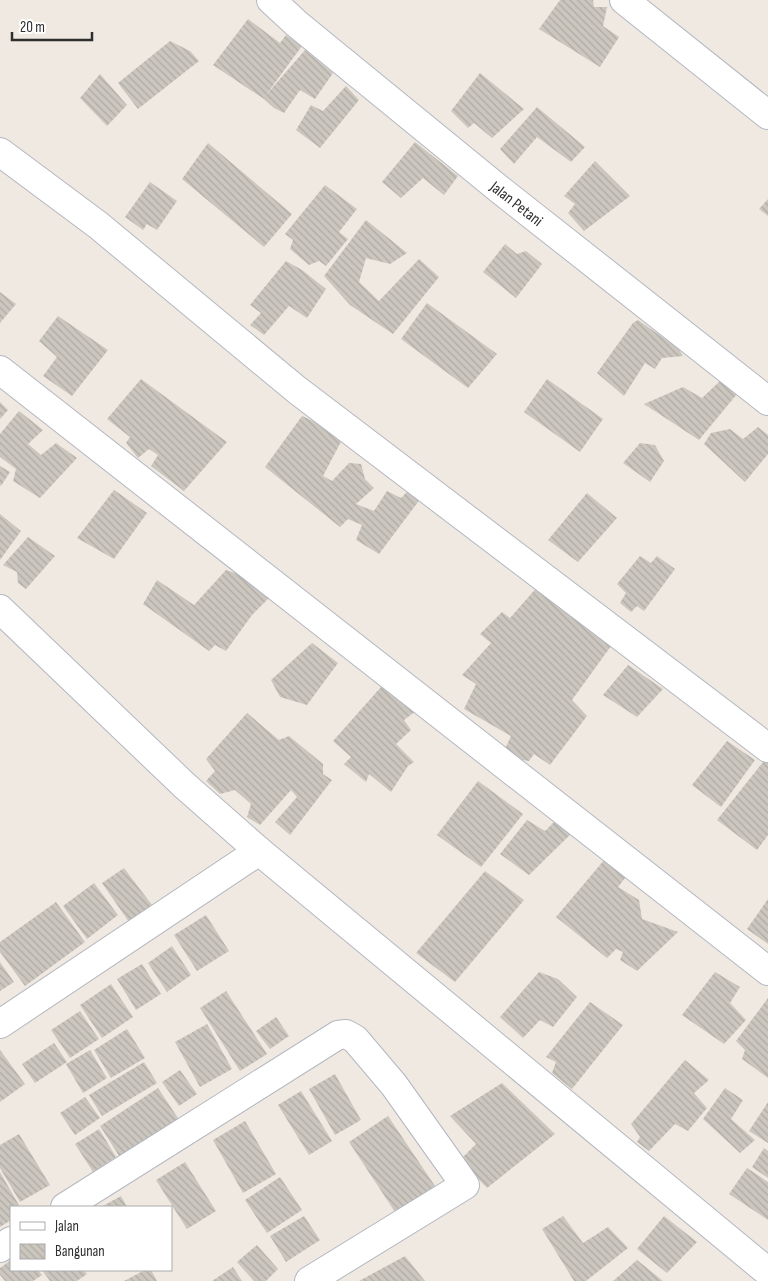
<svg xmlns="http://www.w3.org/2000/svg" width="768" height="1281" font-family="'Sofia Sans Condensed',sans-serif">
	<style>
		.building { fill: url(#building-back-hatch) }
		.lines { fill: none; stroke-linecap: round; stroke-linejoin: round }
		.minor-casing { stroke: #b4b7c1; stroke-width: 30 }
		.minor { stroke: #fff; stroke-width: 28 }
		.labels { text-anchor: middle; stroke-width: 4.5; stroke-linejoin: round; paint-order: stroke }
		.street-label { font-size: 16px; fill: #2e2e2e; stroke: #fff }
	</style>
	<defs>
		<pattern id="building-back-hatch" width="6" height="6" patternUnits="userSpaceOnUse" patternTransform="scale(1.25)"><rect width="6" height="6" fill="#cbc7bf"/><path d="M-1 5l2 2M0 0l6 6M5-1l2 2" fill="none" stroke="#afaba4"/></pattern>
	</defs>
	<rect width="100%" height="100%" fill="#efe9e1"/>
	<!-- building -->
	<g class="building">
		<path d="M560,0h33l1,7h13l-4,19 16,11 -19,30 -61,-38z"/>
		<path d="M248,19l32,24 6,-8 16,11 -36,49 39,-45 28,23 -18,26 -15,-9 -16,23 -10,-5 -10,-9 -51,-34z"/>
		<path d="M170,41l20,10 9,10 -61,48 -20,-26z"/>
		<path d="M480,73l44,36 -32,29 -18,-15 -6,5 -17,-17z"/>
		<path d="M100,74l27,31 -20,21 -27,-28z"/>
		<path d="M346,86l13,14 -39,48 -24,-18 15,-25 12,6z"/>
		<path d="M537,107l48,40 -14,15 -34,-25 -23,27 -14,-15z"/>
		<path d="M415,142l43,34 -14,19 -21,-17 -22,20 -19,-16z"/>
		<path d="M208,143l84,71 -28,33 -82,-68z"/>
		<path d="M595,161l35,35 -46,35 -16,-18 7,-9 -11,-8z"/>
		<path d="M150,182l27,19 -20,29 -10,-6 -4,6 -18,-13z"/>
		<path d="M325,185l32,24 -18,23 9,7 -22,27 -7,-5 -10,4 -19,-16 3,-9 -8,-6z"/>
		<path d="M768,199v17l-9,-7z"/>
		<path d="M366,220l41,33 -17,11 -24,-6 -7,24 20,19 40,-42 20,18 -46,57 -43,-29 -26,-29z"/>
		<path d="M505,244l12,10 9,-3 16,13 -26,34 -33,-26z"/>
		<path d="M286,261l16,9 24,19 -19,29 -18,-12 -25,29 -14,-10 11,-12 -11,-8z"/>
		<path d="M0,292l16,12 -16,19z"/>
		<path d="M427,303l70,51 -29,34 -67,-49z"/>
		<path d="M58,316l50,34 -36,46 -29,-20 14,-19 -18,-16z"/>
		<path d="M638,320l40,28 5,8 -21,2 -7,11 -10,-6 -21,33 -27,-23 36,-50z"/>
		<path d="M141,379l86,63 -43,49 -33,-25 7,-11 -9,-6 -11,9 -12,-15 4,-6 -23,-18z"/>
		<path d="M547,379l56,40 -23,33 -56,-40z"/>
		<path d="M720,381l17,13 -38,46 -55,-36 39,-17 19,11z"/>
		<path d="M0,402l8,8 -8,9z"/>
		<path d="M19,411l24,19 -15,14 13,11 15,-12 21,15 -37,40 -27,-17 3,-12 -16,-12v-23z"/>
		<path d="M318,415l27,19 -22,42 9,5 17,-18 12,1 4,15 9,9 -18,16 18,7 13,-20 14,7 8,-8 12,8 -42,56 -23,-14 6,-15 -14,-6 -8,8 -75,-60 37,-51 13,6z"/>
		<path d="M758,427l10,8v19l-23,28 -41,-38 7,-11 19,-4 13,10z"/>
		<path d="M640,443l15,2 9,16 -14,21 -27,-19z"/>
		<path d="M0,466l10,6 -9,14 -1,-1z"/>
		<path d="M114,490l33,23 -33,46 -37,-21z"/>
		<path d="M587,493l30,25 -39,44 -30,-22z"/>
		<path d="M0,514l21,17 -21,29z"/>
		<path d="M28,537l27,19 -29,33 -8,-6 -1,-11 -14,-7z"/>
		<path d="M640,556l11,7 6,-7 18,13 -31,42 -7,-5 -6,6 -11,-9 6,-10 -9,-9z"/>
		<path d="M226,570l27,9 18,17 -19,19 -26,36 -11,-6 -6,6 -66,-47 14,-24 37,25z"/>
		<path d="M539,585l75,57 -42,58 15,16 -37,49 -16,-11 -5,7 -7,-1 -17,-11 6,-13 -47,-27 12,-25 -14,-9 29,-32 -11,-9 22,-22 8,6z"/>
		<path d="M312,643l26,20 -31,42 -27,-8 -9,-17z"/>
		<path d="M628,665l35,24 -26,28 -34,-22z"/>
		<path d="M381,687l35,24 -12,9 7,10 -15,14 18,18 -6,4 -17,26 -22,-18 -3,8 -22,-18 7,-7 -18,-16z"/>
		<path d="M247,713l32,27 10,-4 34,28v10l9,6 -42,55 -15,-13 22,-25 -6,-7 -31,35 -13,-8 4,-13 -16,-14 -15,4 -14,-13 9,-10 -9,-12z"/>
		<path d="M727,741l28,19 -34,47 -29,-22z"/>
		<path d="M767,757l1,1v77l-11,15 -40,-30z"/>
		<path d="M478,781l45,33 -42,53 -44,-32z"/>
		<path d="M558,818l15,14 -44,43 -29,-21 27,-34 18,11z"/>
		<path d="M605,859l24,14 -11,14 21,13 3,19 36,13 -41,39 -17,-11 3,-8 -7,-3 -9,9 -51,-41z"/>
		<path d="M124,868l28,37 -23,17 -27,-39z"/>
		<path d="M485,871l39,29 -69,82 -39,-29z"/>
		<path d="M94,883l24,32 -31,24 -24,-33z"/>
		<path d="M768,899v45l-21,-15z"/>
		<path d="M56,902l29,40 -60,44 -25,-34v-10z"/>
		<path d="M206,915l23,36 -32,20 -23,-36z"/>
		<path d="M172,946l19,29 -24,17 -19,-29z"/>
		<path d="M0,962l14,20 -14,9z"/>
		<path d="M142,964l19,30 -25,16 -19,-31z"/>
		<path d="M539,972l19,7 19,18 -24,30 -13,-7 -17,18 -23,-21z"/>
		<path d="M715,972l25,15 -10,16 16,17 -22,24 -42,-29z"/>
		<path d="M111,984l22,33 -31,21 -22,-33z"/>
		<path d="M226,991l41,63 -27,17 -40,-63z"/>
		<path d="M768,998v80l-26,-19 3,-9 -9,-9z"/>
		<path d="M590,1002l33,23 -51,64 -20,-16 4,-11 -10,-5z"/>
		<path d="M80,1011l19,28 -29,19 -19,-28z"/>
		<path d="M276,1017l13,19 -19,13 -14,-18z"/>
		<path d="M207,1024l25,45 -32,18 -25,-45z"/>
		<path d="M127,1029l18,29 -34,20 -17,-28z"/>
		<path d="M54,1043l13,19 -32,21 -13,-19z"/>
		<path d="M0,1050l25,34 -25,18z"/>
		<path d="M90,1050l17,28 -24,15 -17,-29z"/>
		<path d="M685,1060l24,20 -15,13 13,15 -19,23 -13,-7 -26,27 -12,-9 3,-5 -9,-13z"/>
		<path d="M144,1062l13,21 -55,33 -13,-21z"/>
		<path d="M180,1070l17,24 -18,12 -17,-24z"/>
		<path d="M335,1074l26,46 -26,15 -26,-46z"/>
		<path d="M502,1083l53,51 -68,54 -27,-28 16,-16 -26,-28z"/>
		<path d="M158,1088l24,36 -59,38 -23,-36z"/>
		<path d="M725,1088l18,12 -12,19 24,21 -15,13 -37,-34z"/>
		<path d="M301,1091l31,50 -23,14 -31,-50z"/>
		<path d="M85,1097l15,21 -25,17 -15,-22z"/>
		<path d="M768,1102v41l-19,-12z"/>
		<path d="M388,1116l47,70 -40,26 -46,-70z"/>
		<path d="M245,1121l31,53 -33,19 -30,-53z"/>
		<path d="M99,1129l17,28 -23,15 -18,-28z"/>
		<path d="M19,1134l31,51 -30,17 -20,-34v-23z"/>
		<path d="M764,1148l4,3v27l-16,-11z"/>
		<path d="M185,1162l31,49 -29,18 -31,-49z"/>
		<path d="M747,1168l21,14v38l-39,-26z"/>
		<path d="M0,1172l20,35h-9v13l-11,7z"/>
		<path d="M280,1177l22,33 -35,23 -22,-33z"/>
		<path d="M121,1196l6,11h-26z"/>
		<path d="M304,1216l16,24 -34,22 -16,-26z"/>
		<path d="M563,1216l20,27 25,-16 20,21 -42,33h-12l-32,-52z"/>
		<path d="M664,1216l33,26 -30,31 -30,-24z"/>
		<path d="M257,1245l21,24 -12,12h-12l-17,-19z"/>
		<path d="M405,1256l20,25h-66z"/>
		<path d="M11,1260v10h27l4,5 -9,6h-28l-5,-6v-7z"/>
		<path d="M637,1260l26,21h-50z"/>
		<path d="M233,1267l9,14h-30z"/>
		<path d="M42,1270h41l4,4 -10,7h-27z"/>
		<path d="M145,1270h6l6,11h-33z"/>
	</g>
	<g class="lines">
		<!-- minor casing -->
		<g class="minor-casing">
			<g id="minor">
				<path d="M271,0l26,24 202,165 269,212"/>
				<path d="M624,0l144,115"/>
				<path d="M0,152l98,73 199,165 471,358"/>
				<path d="M0,370l768,601"/>
				<path d="M0,609l184,176 75,66 509,421"/>
				<path d="M0,1024l259,-173"/>
				<path d="M65,1207l273,-172 8,-1 9,5 39,46 71,100 -156,96"/>
				<path d="M0,1248l11,-7"/>
			</g>
		</g>
		<!-- minor -->
		<use href="#minor" class="minor"/>
	</g>
	<g class="labels">
		<!-- street labels -->
		<g class="street-label">
			<text transform="translate(517 203) rotate(38)" y="6">Jalan Petani</text>
		</g>
	</g>
	<!-- legend -->
	<rect x="10" y="1206" width="162" height="65" fill="#ffffff" stroke="#ababab"/>
	<rect x="20" y="1222" width="25" height="8" fill="#ffffff" stroke="#ababab"/>
	<text x="55" y="1231" font-size="15" fill="#2e2e2e">Jalan</text>
	<rect x="20" y="1244" width="25" height="15" fill="url(#building-back-hatch)" stroke="#ababab"/>
	<text x="55" y="1256" font-size="15" fill="#2e2e2e">Bangunan</text>
	<!-- scale -->
	<path d="M12 32v8h80v-8" fill="none" stroke="#2e2e2e" stroke-width="2.5"/>
	<text x="20" y="32" font-size="15" fill="#2e2e2e" stroke="#ffffff" stroke-width="4" paint-order="stroke">20 m</text>
</svg>
